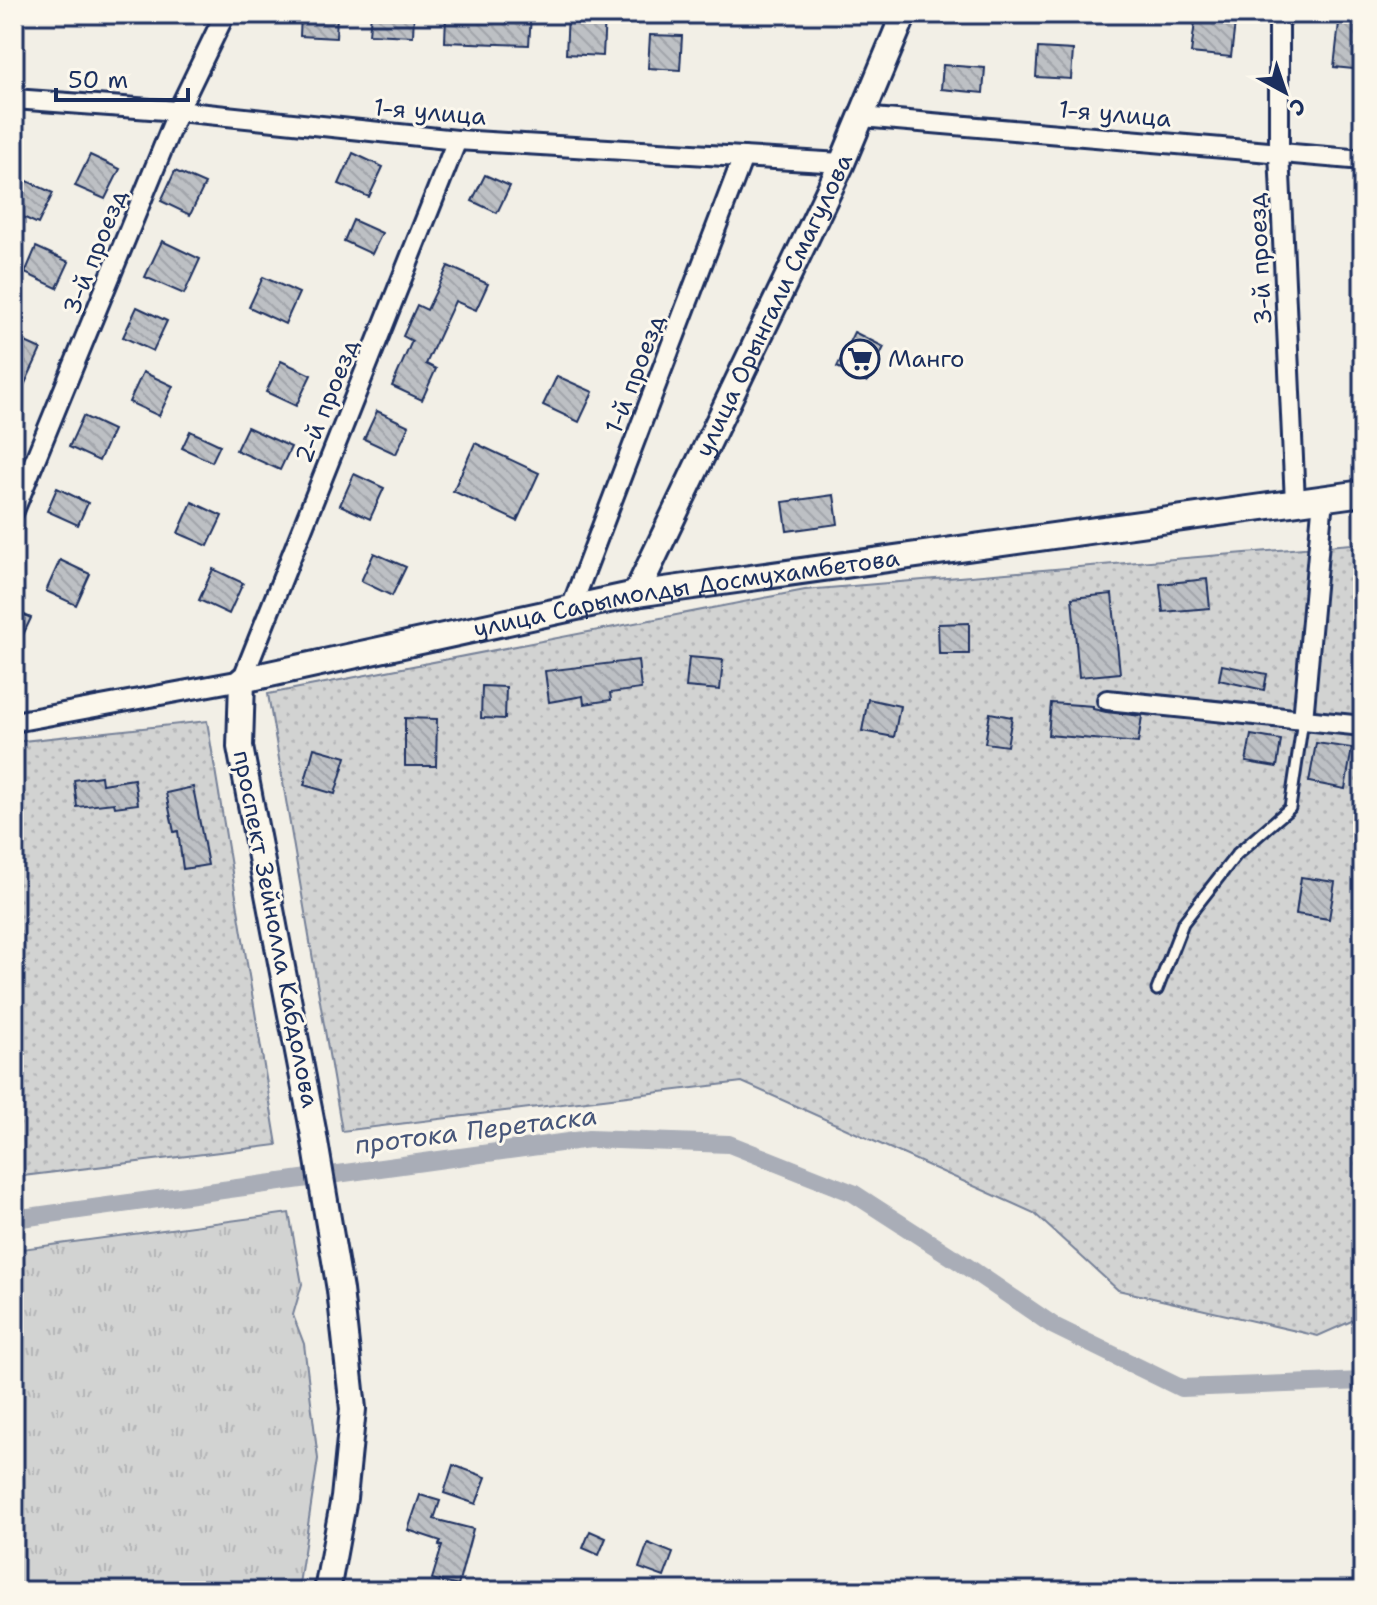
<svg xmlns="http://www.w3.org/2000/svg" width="1377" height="1605" font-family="'Shantell Sans',sans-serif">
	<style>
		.grass { fill: url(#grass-tufts); stroke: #768198; stroke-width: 2 }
		.garden { fill: url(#garden-dots); stroke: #768198; stroke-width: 2 }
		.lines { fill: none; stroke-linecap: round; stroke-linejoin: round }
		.canal { stroke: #a9adb7; stroke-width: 18 }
		.building { fill: url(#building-back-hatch); stroke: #1b2f5e; stroke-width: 2 }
		.lane-casing { stroke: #1b2f5e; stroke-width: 15 }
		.street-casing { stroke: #1b2f5e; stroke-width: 24 }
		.secondary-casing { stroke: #1b2f5e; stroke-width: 30 }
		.lane { stroke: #fbf7ec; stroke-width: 9 }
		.street { stroke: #fbf7ec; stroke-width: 18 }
		.secondary { stroke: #fbf7ec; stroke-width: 24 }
		.labels { text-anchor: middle; stroke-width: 6; stroke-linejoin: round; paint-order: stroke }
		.street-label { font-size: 24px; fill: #1b2f5e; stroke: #fbf7ec }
		.poi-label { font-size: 24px; fill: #1b2f5e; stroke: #fbf7ec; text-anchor: start }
		.water-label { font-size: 26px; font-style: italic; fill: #465579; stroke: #fbf7ec }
	</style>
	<defs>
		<pattern id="grass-tufts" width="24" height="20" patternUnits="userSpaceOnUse" patternTransform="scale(2)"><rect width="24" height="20" fill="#d2d3d2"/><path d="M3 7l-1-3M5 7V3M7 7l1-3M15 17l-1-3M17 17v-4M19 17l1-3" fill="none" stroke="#b4b5b7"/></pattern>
		<pattern id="garden-dots" width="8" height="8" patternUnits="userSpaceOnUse" patternTransform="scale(2)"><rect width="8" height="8" fill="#d2d3d2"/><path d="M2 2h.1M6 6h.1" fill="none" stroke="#b4b5b7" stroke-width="1.8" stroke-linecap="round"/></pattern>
		<pattern id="building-back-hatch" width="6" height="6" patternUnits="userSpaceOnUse" patternTransform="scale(2)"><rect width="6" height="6" fill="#bdc0c4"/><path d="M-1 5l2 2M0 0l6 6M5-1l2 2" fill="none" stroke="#a2a5ab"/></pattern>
	</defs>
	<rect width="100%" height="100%" fill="#f2efe6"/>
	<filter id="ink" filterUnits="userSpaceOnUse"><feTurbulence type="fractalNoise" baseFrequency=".0125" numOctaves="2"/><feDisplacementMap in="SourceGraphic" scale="16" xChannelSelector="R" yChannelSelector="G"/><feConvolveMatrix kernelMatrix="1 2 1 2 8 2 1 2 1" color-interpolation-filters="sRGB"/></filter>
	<g filter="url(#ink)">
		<!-- grass -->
		<path class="grass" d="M289,1213l13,71 -9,31 11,29 14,115 -20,132h-284v-341z"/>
		<!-- garden -->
		<g class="garden">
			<path d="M1363,543v773l-45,20 -200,-46 -84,-77 -292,-131 -400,49 -74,-437 537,-104z"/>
			<path d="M207,721l70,424 -263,32v-435z"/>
		</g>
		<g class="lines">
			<!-- canal -->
			<path class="canal" d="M14,1219l575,-80 140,5 124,49 110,71 91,62 127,62 182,-7"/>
		</g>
		<!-- building -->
		<g class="building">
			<path d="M301,14h36l-1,24 -36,-2z"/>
			<path d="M371,14h43l-1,22 -44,-2z"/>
			<path d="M446,14l85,2 -2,29 -84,-3z"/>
			<path d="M568,14h37l-2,42 -37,-2z"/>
			<path d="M1196,14h40l-5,43 -40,-4z"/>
			<path d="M1340,14h22l1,56 -29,-3z"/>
			<path d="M650,35l32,1 -2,34 -32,-2z"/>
			<path d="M1038,48l35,2 -2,29 -35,-2z"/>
			<path d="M943,65l42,3 -2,25 -42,-4z"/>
			<path d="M353,153l30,14 -14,30 -30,-13z"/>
			<path d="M90,155l30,14 -15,30 -30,-13z"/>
			<path d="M175,171l30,13 -15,31 -29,-14z"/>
			<path d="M485,175l25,11 -13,27 -25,-12z"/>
			<path d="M23,179l30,14 -15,31 -24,-11v-15z"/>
			<path d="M353,220l29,13 -10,21 -28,-13z"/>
			<path d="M162,241l38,18 -16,35 -39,-17z"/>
			<path d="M36,247l33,15 -12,26 -32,-15z"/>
			<path d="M448,266l40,18 -12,26 -21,-9 -29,63 10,5 -14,31 -30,-14 20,-45 -9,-5 14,-31 10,5z"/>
			<path d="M263,277l36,16 -14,31 -36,-17z"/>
			<path d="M137,307l30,14 -14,30 -30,-14z"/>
			<path d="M854,332l30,15 -17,35 -30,-15z"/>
			<path d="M14,337l27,12 -27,58z"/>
			<path d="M281,361l30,14 -15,31 -30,-14z"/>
			<path d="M143,372l30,14 -14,30 -30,-14z"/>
			<path d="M557,376l36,16 -14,30 -36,-17z"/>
			<path d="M377,411l32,15 -13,28 -32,-15z"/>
			<path d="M83,416l30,14 -14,31 -30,-14z"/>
			<path d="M247,427l44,20 -11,23 -44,-20z"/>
			<path d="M190,431l30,14 -8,17 -30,-14z"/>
			<path d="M475,443l64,30 -22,48 -64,-30z"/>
			<path d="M354,474l30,14 -14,31 -30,-14z"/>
			<path d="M57,488l31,15 -10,22 -31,-14z"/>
			<path d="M834,495l4,29 -51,7 -4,-29z"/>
			<path d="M192,502l30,14 -14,30 -30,-13z"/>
			<path d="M374,553l32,14 -14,29 -31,-15z"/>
			<path d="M60,560l30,14 -14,31 -30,-14z"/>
			<path d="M213,569l30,14 -14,31 -30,-14z"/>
			<path d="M1207,579l3,29 -47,4 -3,-28z"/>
			<path d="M1112,594l8,79 -41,4 -7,-79z"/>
			<path d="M14,610l17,8 -17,36z"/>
			<path d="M969,623v31h-30l-1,-30z"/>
			<path d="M689,657l34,3 -3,30 -34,-3z"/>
			<path d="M638,660l3,29 -31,4 1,7 -27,4 -1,-8 -34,6 -4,-31z"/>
			<path d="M1222,665l45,9 -3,16 -45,-10z"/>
			<path d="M482,686l24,1 -1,32 -24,-1z"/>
			<path d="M868,699l32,7 -6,31 -32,-6z"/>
			<path d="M1051,703l42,3v3l13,3 36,4 -4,27 -90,-8z"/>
			<path d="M990,713l22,4 -5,29 -22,-3z"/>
			<path d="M405,718l32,1 -1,47h-31z"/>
			<path d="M1251,735l30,5 -4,27 -31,-5z"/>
			<path d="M1316,743l36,5 -7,41 -36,-7z"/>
			<path d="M314,748l32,9 -11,37 -31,-9z"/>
			<path d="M101,776l1,8 32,-5 4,25 -23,3 -1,-4 -37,4 -3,-27z"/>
			<path d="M193,787l15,78 -25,4 -5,-38 -4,1 -8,-39z"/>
			<path d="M1301,877l34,5 -6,37 -33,-5z"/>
			<path d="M453,1465l33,12 -10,27 -32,-11z"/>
			<path d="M420,1495l20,6 -6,18 39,10 -15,57 -26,-7 10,-33 -3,-1 2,-4 -33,-11z"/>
			<path d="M590,1531l16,7 -7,17 -16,-7z"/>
			<path d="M648,1543l25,10 -9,24 -25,-9z"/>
		</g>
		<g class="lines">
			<!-- lane casing -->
			<g class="lane-casing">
				<path id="lane" d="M1157,990l26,-67 54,-69 53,-46 13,-88"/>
			</g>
			<!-- street casing -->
			<g class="street-casing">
				<g id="street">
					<path d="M1279,14v138l16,350"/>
					<path d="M14,99l164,12 279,29 385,23"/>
					<path d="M862,117l501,43"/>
					<path d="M14,511l164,-400 47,-97"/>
					<path d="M571,608l172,-451"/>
					<path d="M1107,700l256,26"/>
					<path d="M1303,720l20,-222"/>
					<path d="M14,722l228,-42 215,-540"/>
				</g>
			</g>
			<!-- secondary casing -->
			<g class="secondary-casing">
				<g id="secondary">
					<path id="s1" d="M636,594l206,-431 62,-149"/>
					<path id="s2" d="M327,1591l17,-93 9,-89 -13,-119 -27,-160 -73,-383 2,-67 394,-86 727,-101"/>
				</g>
			</g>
			<!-- lane -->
			<use href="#lane" class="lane"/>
			<!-- street -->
			<use href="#street" class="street"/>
			<!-- secondary -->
			<use href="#secondary" class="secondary"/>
		</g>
	</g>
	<!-- icons -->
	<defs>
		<g id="supermarket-ring" transform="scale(2)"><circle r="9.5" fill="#fbf7ec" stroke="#1b2f5e" stroke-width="1.5"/><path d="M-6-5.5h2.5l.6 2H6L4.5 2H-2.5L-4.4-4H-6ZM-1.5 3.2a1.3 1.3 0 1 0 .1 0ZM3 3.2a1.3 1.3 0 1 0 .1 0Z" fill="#1b2f5e"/></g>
	</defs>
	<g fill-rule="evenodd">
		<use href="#supermarket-ring" x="860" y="359"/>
	</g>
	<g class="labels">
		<!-- street labels -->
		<g class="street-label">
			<text transform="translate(430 112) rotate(5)" y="8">1-я улица</text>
			<text transform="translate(1115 114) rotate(5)" y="8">1-я улица</text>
			<text transform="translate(95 252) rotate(-68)" y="8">3-й проезд</text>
			<text transform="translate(1260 259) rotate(-93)" y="8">3-й проезд</text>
			<text dy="8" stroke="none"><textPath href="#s1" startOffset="320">улица Орынгали Смагулова</textPath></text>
			<text transform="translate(635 374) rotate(-69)" y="8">1-й проезд</text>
			<text transform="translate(327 401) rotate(-68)" y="8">2-й проезд</text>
			<text dy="8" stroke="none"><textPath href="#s2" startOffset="1376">улица Сарымолды Досмухамбетова</textPath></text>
			<text transform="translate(276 929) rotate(79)" y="8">проспект Зейнолла Кабдолова</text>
		</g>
		<!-- poi labels -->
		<g class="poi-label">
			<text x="888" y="367">Манго</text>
		</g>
		<!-- water labels -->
		<g class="water-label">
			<text transform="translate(476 1130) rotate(-7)" y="9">протока Перетаска</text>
		</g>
	</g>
	<!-- margin -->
	<rect width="1377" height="1605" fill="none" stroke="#fbf7ec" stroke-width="48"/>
	<rect x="24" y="24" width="1329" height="1557" fill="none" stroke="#1b2f5e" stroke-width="3" filter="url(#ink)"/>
	<!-- north arrow -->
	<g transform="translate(1285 92) rotate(140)" stroke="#fbf7ec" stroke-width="6" paint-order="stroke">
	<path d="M0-6L14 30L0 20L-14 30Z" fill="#1b2f5e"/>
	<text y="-12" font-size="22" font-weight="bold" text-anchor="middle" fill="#1b2f5e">С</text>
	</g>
	<!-- scale -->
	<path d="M56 88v12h132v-12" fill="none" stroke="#1b2f5e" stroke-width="4"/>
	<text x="68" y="88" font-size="24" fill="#1b2f5e" stroke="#fbf7ec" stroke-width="6" paint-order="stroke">50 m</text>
</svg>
